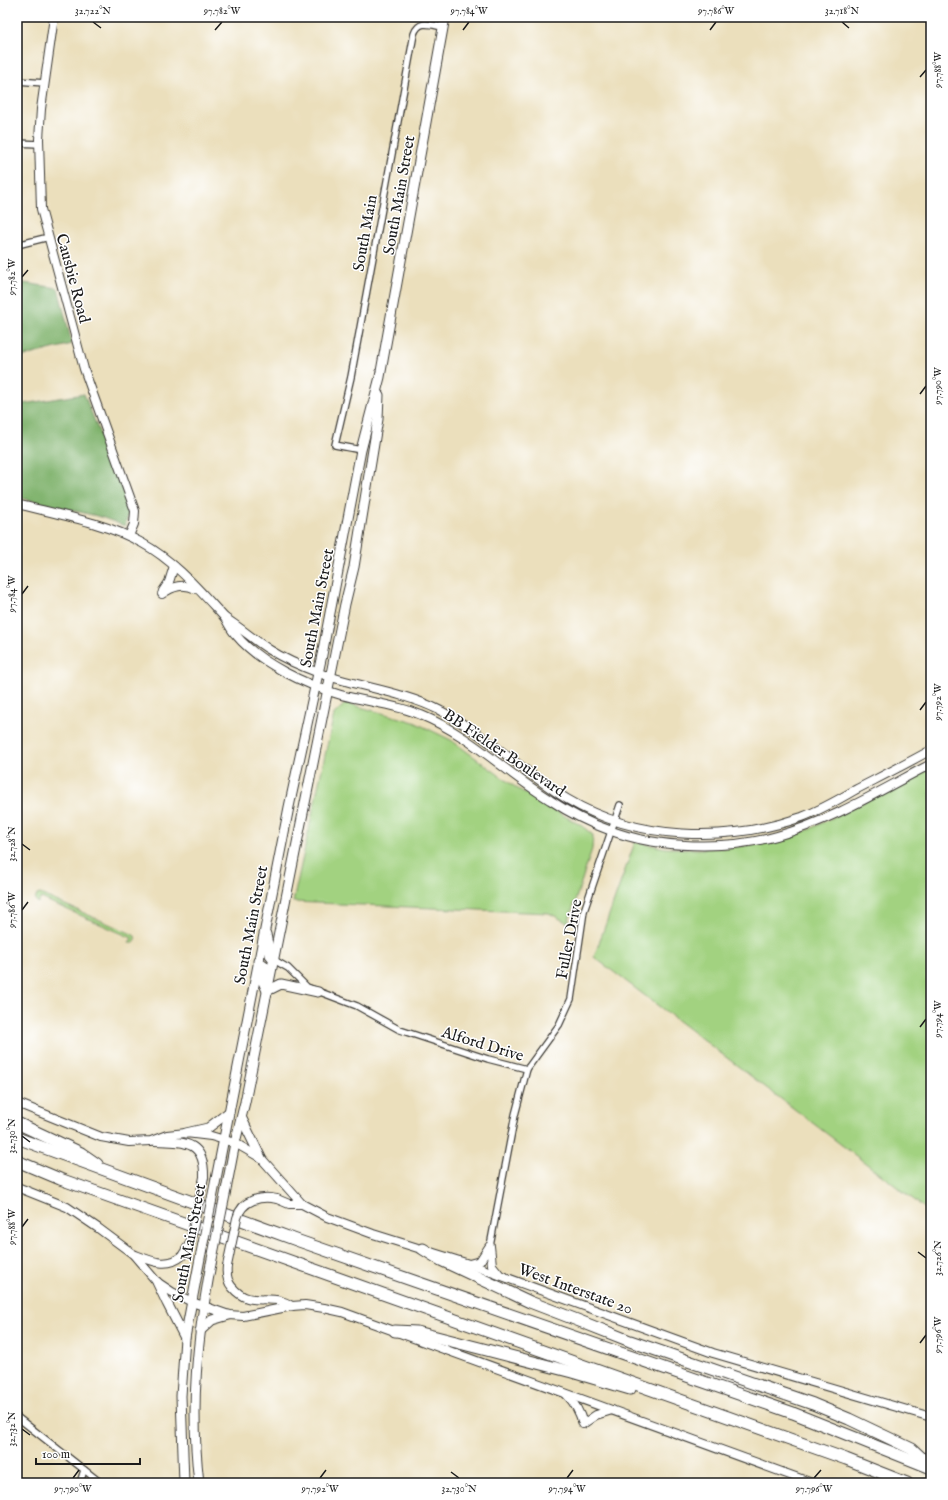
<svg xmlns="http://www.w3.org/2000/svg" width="948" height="1500" font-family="'IM FELL English',serif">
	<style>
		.green { fill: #a2d280; stroke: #5f774e }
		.forest { fill: #81b46e; stroke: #4e6845 }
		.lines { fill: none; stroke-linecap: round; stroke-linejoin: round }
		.street-casing { stroke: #3b3934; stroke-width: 8 }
		.secondary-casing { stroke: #3b3934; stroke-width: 10 }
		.primary-casing { stroke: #3b3934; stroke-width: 11 }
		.highway-casing { stroke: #3b3934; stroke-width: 13 }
		.street { stroke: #fff; stroke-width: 5.5 }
		.secondary { stroke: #fff; stroke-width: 8 }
		.primary { stroke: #fff; stroke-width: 9 }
		.highway { stroke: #fff; stroke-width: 11 }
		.secondary-bridge-casing { stroke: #3b3934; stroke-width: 10; stroke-linecap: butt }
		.primary-bridge-casing { stroke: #3b3934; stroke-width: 11; stroke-linecap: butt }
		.secondary-bridge { stroke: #fff; stroke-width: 8 }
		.primary-bridge { stroke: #fff; stroke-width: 9 }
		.ticks { fill: none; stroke: #1c1c1c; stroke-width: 1.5 }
		.labels { text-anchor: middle; stroke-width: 3; stroke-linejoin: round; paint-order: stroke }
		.street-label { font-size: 16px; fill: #1c1c1c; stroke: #fff }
		.neatline { fill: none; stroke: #1c1c1c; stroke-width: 1.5 }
		.ticks-label { font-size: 10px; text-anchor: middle; fill: #1c1c1c }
	</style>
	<rect width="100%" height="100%" fill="#fff"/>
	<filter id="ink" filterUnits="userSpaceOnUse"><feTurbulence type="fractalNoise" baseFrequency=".025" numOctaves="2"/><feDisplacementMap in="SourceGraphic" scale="8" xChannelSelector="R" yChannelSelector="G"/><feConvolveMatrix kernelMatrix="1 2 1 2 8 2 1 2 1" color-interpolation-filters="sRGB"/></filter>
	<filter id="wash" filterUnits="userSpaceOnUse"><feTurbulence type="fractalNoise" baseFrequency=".012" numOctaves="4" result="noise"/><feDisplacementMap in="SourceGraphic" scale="16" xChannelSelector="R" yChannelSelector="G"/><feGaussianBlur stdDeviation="0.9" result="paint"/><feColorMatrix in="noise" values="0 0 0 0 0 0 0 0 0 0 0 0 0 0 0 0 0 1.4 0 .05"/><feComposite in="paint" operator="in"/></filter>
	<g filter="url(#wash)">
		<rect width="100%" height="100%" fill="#ebdfbc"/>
		<!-- green -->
		<g class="green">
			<path d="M346,703l68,19 37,18 67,49 64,37 11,9 -1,14 -24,74 -19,-10 -256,-11 41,-188z"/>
			<path d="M931,768v434l-5,7 -332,-252 41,-115 31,6 32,1 31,-1 47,-7 32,-11z"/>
			<path d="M40,894l92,40 3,2 1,5 -3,2h-4l3,-5 -91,-40 -3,5 -3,-3 2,-5z"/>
		</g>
		<!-- forest -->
		<g class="forest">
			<path d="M17,282l41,6 14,56 -55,14z"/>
			<path d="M84,394l46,115 -5,17 -24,-9 -84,-20v-92z"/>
		</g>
	</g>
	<g filter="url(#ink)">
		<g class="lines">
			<!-- street casing -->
			<g class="street-casing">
				<g id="street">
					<path d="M17,81l28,2"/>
					<path d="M17,143l22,1"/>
					<path d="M17,245l32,-8"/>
					<path d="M361,450l-26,-5 16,-68 63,-343c5,-15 17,-9 29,-7"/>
					<path d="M274,960l14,8 19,19 50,19 43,24 88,29 39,10"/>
					<path d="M490,1246l25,-131 12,-46 32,-44 12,-26 13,-88 36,-106"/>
					<path d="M17,1417l84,66"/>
					<path d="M80,1483l4,-13"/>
				</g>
			</g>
			<!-- secondary casing -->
			<g class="secondary-casing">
				<g id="secondary">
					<path d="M54,17l-13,92 -2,30 2,70 43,160 51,142 -1,13 -5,12"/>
					<path d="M17,504c39,10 90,19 125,39 33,18 58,48 83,75"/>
					<path d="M163,591l6,-9 5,-16"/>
					<path d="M162,594c11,-8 21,-11 34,-5"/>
					<path d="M931,750c-25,14 -51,27 -76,40 -17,10 -35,20 -53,27 -75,26 -165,24 -235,-18 -44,-27 -81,-65 -128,-89 -38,-19 -81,-23 -120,-37 -16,-6 -35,-14 -49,-23 -16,-10 -29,-22 -45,-32 3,5 6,12 11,17 23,28 70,50 105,60 26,7 55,9 80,20 49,20 85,58 129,85 18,12 39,23 59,30 49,19 119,20 168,6 54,-15 104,-46 154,-72"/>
					<path d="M17,1103l84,34 28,5 22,-1 16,-6 19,-2 25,3 24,7 26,15 41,46 25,13 46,17 96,30 244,89 218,64"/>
					<path d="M155,1141c29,1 50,-1 49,36"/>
					<path d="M17,1187l50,20 31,21 35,26 24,28 15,10 20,10 37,13 14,1 49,-10 13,-1 19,3 18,4 470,171"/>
					<path d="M277,1199l12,5h13"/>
					<path d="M490,1246l2,19 8,10"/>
					<path d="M133,1254c16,6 34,15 49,2"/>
					<path d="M469,1264l11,-3 9,-14"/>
					<path d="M227,1266c-1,8 0,15 5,21 16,19 29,9 49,14 4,1 8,3 11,5"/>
					<path d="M566,1394c9,9 14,18 17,30l13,-9 16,-5"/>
				</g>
			</g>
			<!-- primary casing -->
			<g class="primary-casing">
				<g id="primary">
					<path d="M266,934l4,21 4,5"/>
					<path d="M258,961l6,4 1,4 -2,13 4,9 14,-7 37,8"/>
					<path d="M242,1119l19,39"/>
					<path d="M186,1133l22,-5 21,-16"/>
					<path d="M216,1179l73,-372 33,-152 39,-205 19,-73 65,-360"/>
					<path d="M226,1190l9,-47 10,-41 100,-498 9,-37 24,-148 1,-24"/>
					<path d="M157,1282l10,21 18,35"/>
					<path d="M200,1331l12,-11 17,-5"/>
					<path d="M184,1483l-3,-87 4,-58 16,-85"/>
					<path d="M199,1483c-9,-77 -2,-143 12,-219"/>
				</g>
			</g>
			<!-- highway casing -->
			<g class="highway-casing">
				<g id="highway">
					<path d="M17,1123l64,30 16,11"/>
					<path d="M17,1138l282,103 494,172 138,55"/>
					<path d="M17,1161l43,18 786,280 61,24"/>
					<path d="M423,1249l18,11 89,42 47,18 53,21 183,63 36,15 63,30 16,15"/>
					<path d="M395,1331l22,1 155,40 58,17"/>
				</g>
			</g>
			<!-- street -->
			<use href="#street" class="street"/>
			<!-- secondary -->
			<use href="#secondary" class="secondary"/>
			<!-- primary -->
			<use href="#primary" class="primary"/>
			<!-- highway -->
			<use href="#highway" class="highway"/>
			<!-- secondary-bridge casing -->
			<g class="secondary-bridge-casing">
				<g id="secondary-bridge">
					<path d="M182,1256l8,-13 14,-66"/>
					<path d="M227,1266l10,-48c5,-18 24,-23 40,-19"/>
				</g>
			</g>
			<!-- primary-bridge casing -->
			<g class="primary-bridge-casing">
				<g id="primary-bridge">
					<path d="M201,1253l15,-74"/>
					<path d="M211,1264l15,-74"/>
				</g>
			</g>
			<!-- secondary-bridge -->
			<use href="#secondary-bridge" class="secondary-bridge"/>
			<!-- primary-bridge -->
			<use href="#primary-bridge" class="primary-bridge"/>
		</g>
	</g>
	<!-- ticks -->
	<path class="ticks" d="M93,22l8,6M842,22l7,6M215,30l7,-8M463,30l6,-8M710,30l6,-8M920,77l6,-7M22,277l6,-7M920,394l6,-8M22,594l6,-8M920,710l6,-8M22,844l8,6M22,910l6,-8M920,1027l6,-8M22,1136l8,6M22,1227l6,-8M918,1252l8,6M920,1343l6,-8M22,1429l8,6M451,1472l8,6M73,1478l6,-8M320,1478l6,-8M567,1478l6,-8M814,1478l7,-8"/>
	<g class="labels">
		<!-- street labels -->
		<g class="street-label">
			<text transform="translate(398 195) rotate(-80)" y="6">South Main Street</text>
			<text transform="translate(364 233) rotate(-80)" y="6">South Main</text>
			<text transform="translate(74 278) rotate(75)" y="6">Causbie Road</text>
			<text transform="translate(316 608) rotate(-79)" y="6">South Main Street</text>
			<text transform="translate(505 752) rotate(34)" y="6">BB Fielder Boulevard</text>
			<text transform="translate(250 925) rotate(-79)" y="6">South Main Street</text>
			<text transform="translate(568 939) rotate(-79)" y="6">Fuller Drive</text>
			<text transform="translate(483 1043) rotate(17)" y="6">Alford Drive</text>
			<text transform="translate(188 1243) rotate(-79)" y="6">South Main Street</text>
			<text transform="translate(576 1288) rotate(20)" y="6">West Interstate 20</text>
		</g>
	</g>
	<!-- margin -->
	<rect width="948" height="1500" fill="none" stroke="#fff" stroke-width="44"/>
	<!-- scale -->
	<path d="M36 1458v6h104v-6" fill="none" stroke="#1c1c1c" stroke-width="2"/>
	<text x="42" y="1458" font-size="12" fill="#1c1c1c" stroke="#ffffff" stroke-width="3" paint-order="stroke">100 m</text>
	<rect x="22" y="22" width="904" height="1456" class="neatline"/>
	<g class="ticks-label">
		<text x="93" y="14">32.722°N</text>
		<text x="222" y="14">97.782°W</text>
		<text x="469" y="14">97.784°W</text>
		<text x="716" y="14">97.786°W</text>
		<text x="842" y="14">32.718°N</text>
		<text transform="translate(937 70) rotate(-90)" y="4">97.788°W</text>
		<text transform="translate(11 277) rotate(-90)" y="4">97.782°W</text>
		<text transform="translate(937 386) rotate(-90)" y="4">97.790°W</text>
		<text transform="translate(11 594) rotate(-90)" y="4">97.784°W</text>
		<text transform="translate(937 702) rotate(-90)" y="4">97.792°W</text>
		<text transform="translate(11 844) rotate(-90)" y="4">32.728°N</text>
		<text transform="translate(11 910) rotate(-90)" y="4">97.786°W</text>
		<text transform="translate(937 1019) rotate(-90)" y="4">97.794°W</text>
		<text transform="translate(11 1136) rotate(-90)" y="4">32.730°N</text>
		<text transform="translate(11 1227) rotate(-90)" y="4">97.788°W</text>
		<text transform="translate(937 1258) rotate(-90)" y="4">32.726°N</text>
		<text transform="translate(937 1335) rotate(-90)" y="4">97.796°W</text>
		<text transform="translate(11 1429) rotate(-90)" y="4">32.732°N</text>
		<text x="73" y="1492">97.790°W</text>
		<text x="320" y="1492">97.792°W</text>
		<text x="459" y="1492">32.730°N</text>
		<text x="567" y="1492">97.794°W</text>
		<text x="814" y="1492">97.796°W</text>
	</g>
</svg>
